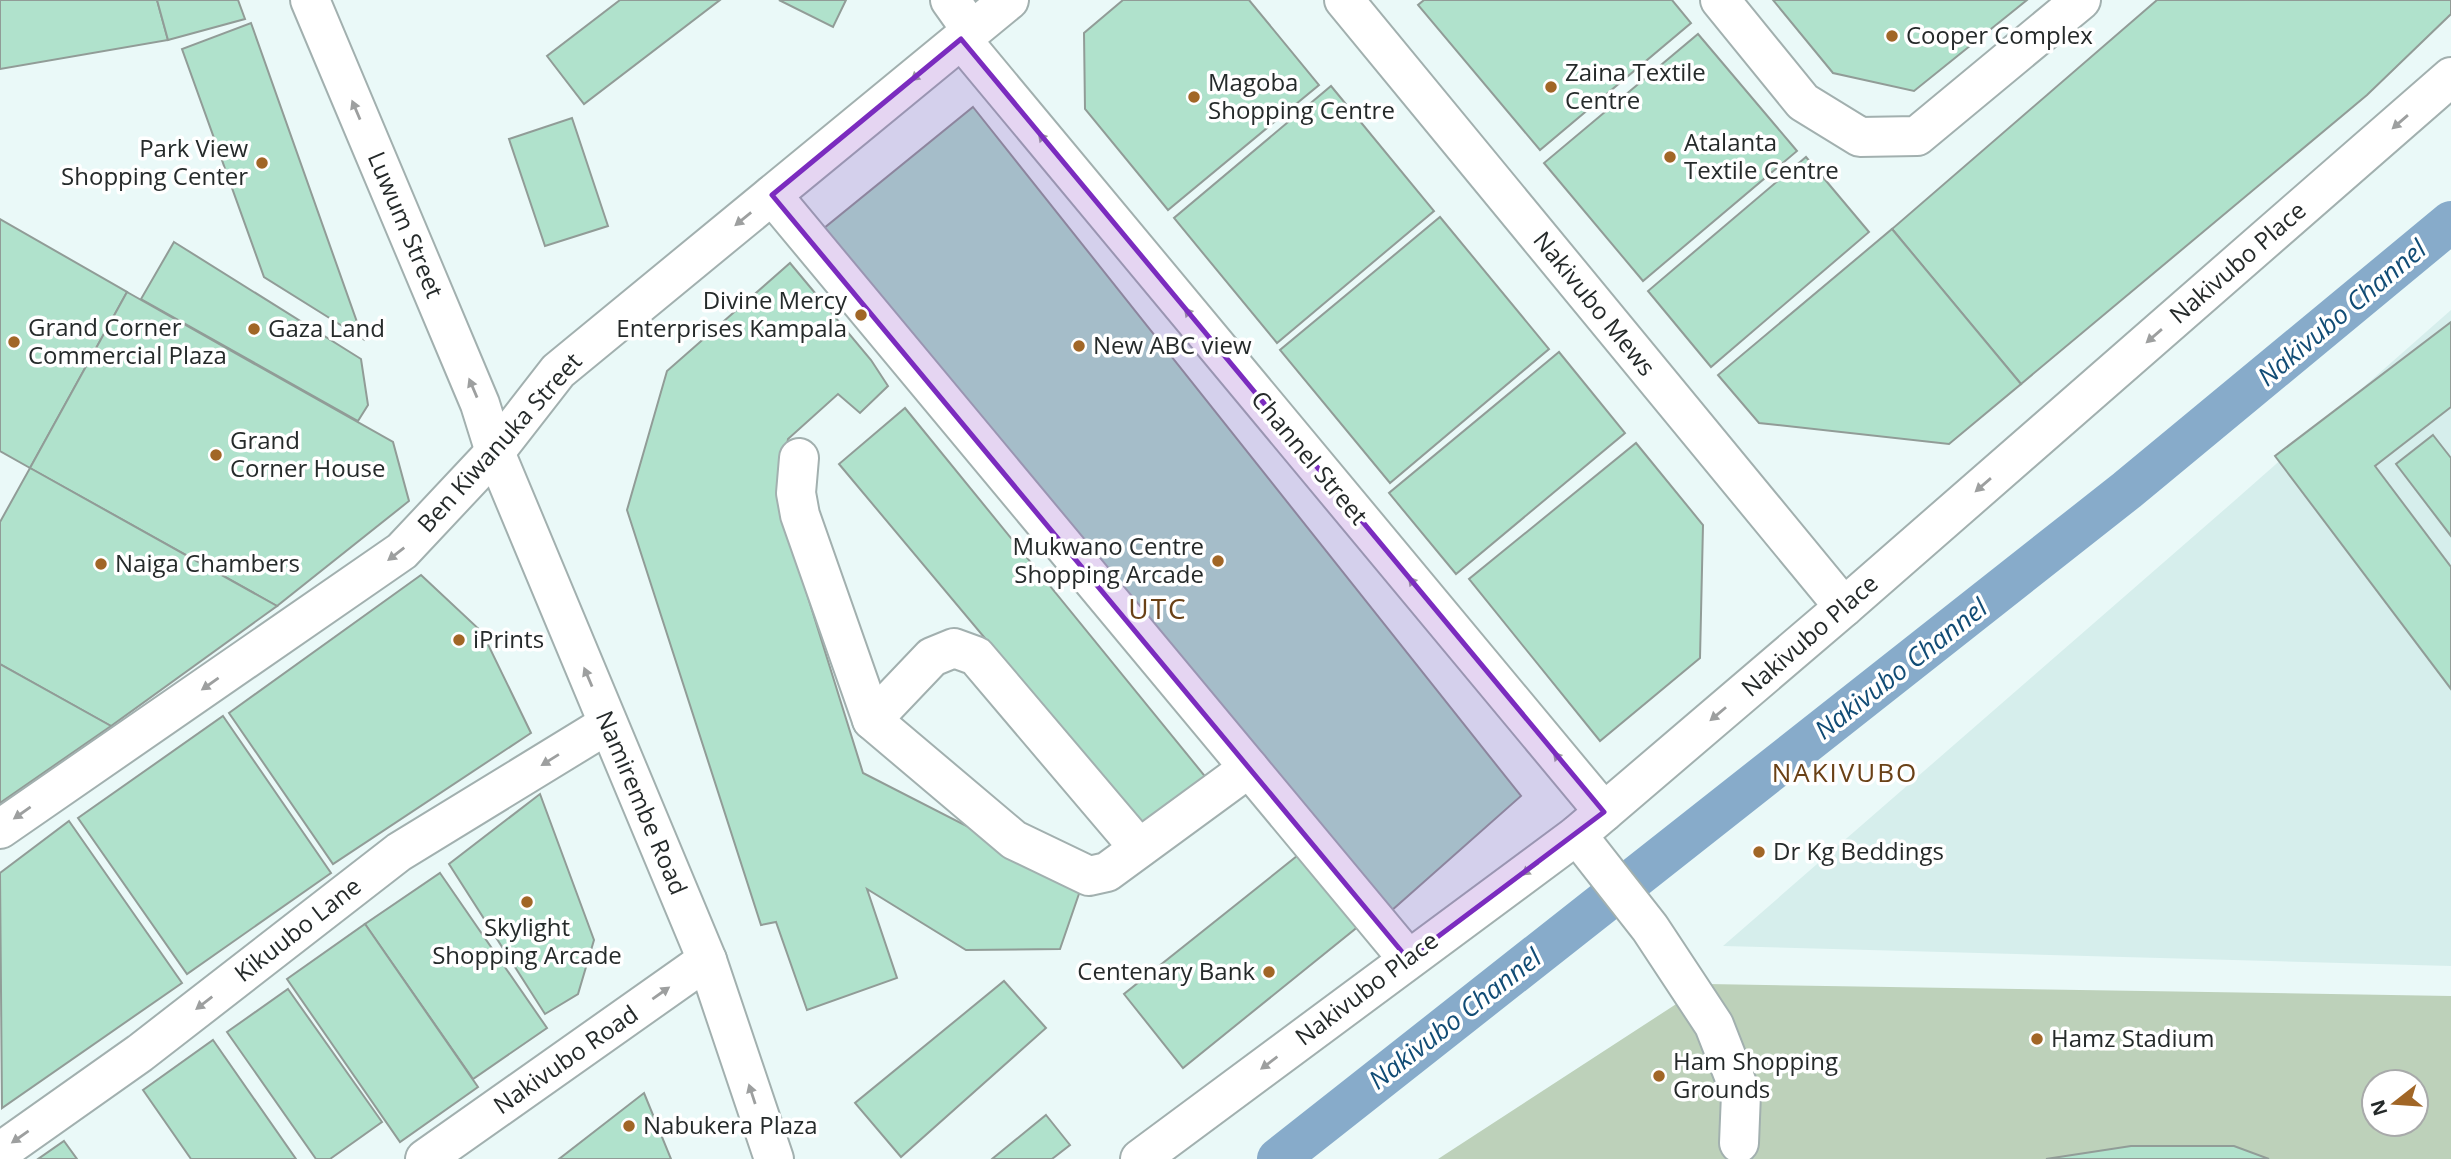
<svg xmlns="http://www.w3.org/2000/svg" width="2451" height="1159" font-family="'Open Sans',sans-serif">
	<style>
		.built { fill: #d6eeec }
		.green { fill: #bdd1ba; fill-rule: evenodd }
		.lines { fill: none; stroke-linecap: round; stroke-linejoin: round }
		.canal { stroke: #87abca; stroke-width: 42 }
		.building { fill: #b0e2cc; stroke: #919c97; stroke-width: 2 }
		.minor-casing { stroke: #a2b0af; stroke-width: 42 }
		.major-casing { stroke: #a2b0af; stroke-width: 42 }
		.minor { stroke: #fff; stroke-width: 38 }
		.major { stroke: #fff; stroke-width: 38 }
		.oneway { fill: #9d9f9f }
		.marked { fill: #7b2cbf; fill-opacity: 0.2; stroke: #7b2cbf; stroke-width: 5; stroke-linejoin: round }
		.poi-dot { fill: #a16626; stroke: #fff; stroke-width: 2.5 }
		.labels { text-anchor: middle; stroke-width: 7; stroke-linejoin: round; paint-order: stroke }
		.poi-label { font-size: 24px; fill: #252a2a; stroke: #fff; text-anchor: start }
		.street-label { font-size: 24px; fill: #252a2a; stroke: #fff }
		.water-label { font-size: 26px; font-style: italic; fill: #114c75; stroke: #fff }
		.neighbourhood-label { font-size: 26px; letter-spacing: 2px; fill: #6a4116; stroke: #fff }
		.quarter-label { font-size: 28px; letter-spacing: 2px; fill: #6a4116; stroke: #fff }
	</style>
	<rect width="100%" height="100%" fill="#eaf9f8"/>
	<!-- built -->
	<path class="built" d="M2451,310v656l-728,-20 510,-444z"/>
	<!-- green -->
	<path class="green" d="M1707,984l744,12v163h-1013zM2374,1082h42v42h-42z"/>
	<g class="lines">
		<!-- canal -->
		<path class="canal" d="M1278,1159l849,-669 324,-268"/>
	</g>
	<!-- building -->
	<g class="building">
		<path d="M0,0h157l11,40 -168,29z"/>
		<path d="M157,0h81l7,19 -77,21z"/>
		<path d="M620,0h100l-136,104 -37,-48z"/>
		<path d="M779,0h67l-13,27z"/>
		<path d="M1123,0h126l70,85 -151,125 -83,-101 -1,-76z"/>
		<path d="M1424,0h248l19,23 -151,127 -122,-145z"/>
		<path d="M1773,0h254l-113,91 -81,-18z"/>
		<path d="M2157,0h294v14l-84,81 -346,289 -129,-155z"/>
		<path d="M251,23l112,316 -99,-62 -82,-228z"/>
		<path d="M1698,34l99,117 -154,130 -99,-118z"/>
		<path d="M1331,86l103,125 -157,132 -103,-125z"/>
		<path d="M973,107l548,689 -130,115 -568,-682z"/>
		<path d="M572,118l36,108 -63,20 -36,-107z"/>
		<path d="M1806,157l63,75 -158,135 -63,-76z"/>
		<path d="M1440,217l109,132 -159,134 -110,-133z"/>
		<path d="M0,219l127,73 -97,176 -30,-17z"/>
		<path d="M1892,229l129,155 -72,60 -190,-21 -41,-48z"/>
		<path d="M174,242l187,117 7,46 -10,16 -217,-122z"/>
		<path d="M790,263l81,97 17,26 -28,27 -22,-19 -50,45 -11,59 86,275 219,112 -22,64 -94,1 -99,-61 30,89 -90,32 -31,-88 -15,3 -134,-415 40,-139z"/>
		<path d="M127,292l266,150 16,59 -132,105 -247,-138z"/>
		<path d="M2451,322v85l-76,59 76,101v122l-176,-233z"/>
		<path d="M1559,352l66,81 -169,141 -67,-81z"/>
		<path d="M905,408l303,372 -64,48 -305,-364z"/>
		<path d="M2433,435l18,23v78l-55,-72z"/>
		<path d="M1636,443l67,82 -3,133 -100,83 -131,-162z"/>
		<path d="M30,468l247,138 -166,120 -111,-62v-142z"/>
		<path d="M421,575l61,57 49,101 -198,131 -104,-151z"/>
		<path d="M0,664l111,62 -111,77z"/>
		<path d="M223,716l108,157 -144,101 -109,-156z"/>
		<path d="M540,794l54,146 -16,54 -33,20 -96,-150z"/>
		<path d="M69,821l113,162 -180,125 -2,-235z"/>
		<path d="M1302,852l58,73 -177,143 -59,-74z"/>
		<path d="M440,873l107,155 -74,51 -108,-155z"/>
		<path d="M365,924l113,163 -78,55 -113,-163z"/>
		<path d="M1004,981l42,47 -145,129 -46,-54z"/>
		<path d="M288,989l94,133 -52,37h-14l-89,-127z"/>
		<path d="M213,1040l83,119h-105l-48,-69z"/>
		<path d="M644,1093l27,66h-112z"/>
		<path d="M1046,1115l24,30 -18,14h-60z"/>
		<path d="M64,1141l13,18h-39z"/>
		<path d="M2131,1146h103l35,13h-223z"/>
	</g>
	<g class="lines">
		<!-- minor casing -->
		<g class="minor-casing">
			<g id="minor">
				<path d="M950,0l22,31"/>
				<path d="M1344,0l500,607"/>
				<path d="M1720,0l83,102 57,35 57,-1 164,-136"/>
				<path d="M961,39l643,773"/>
				<path d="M772,195l636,764"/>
				<path d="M799,458l-3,35 4,22 72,205 142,120 75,36 18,-4 142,-104"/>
				<path d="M872,720l60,-63 22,-9 22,8 163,192"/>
				<path d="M1577,835l73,93 64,97 27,69 -2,49"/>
				<path d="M0,1152l140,-99 259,-201 209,-128"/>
				<path d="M425,1159l282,-199"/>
			</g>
		</g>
		<!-- major casing -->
		<g class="major-casing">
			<g id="major">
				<path d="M310,0l170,404 15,48 212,508 67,199"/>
				<path d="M0,829l402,-278 93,-99 63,-81 451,-371"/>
				<path d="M1140,1159l437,-324 267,-228 607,-530"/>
			</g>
		</g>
		<!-- minor -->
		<use href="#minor" class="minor"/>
		<!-- major -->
		<use href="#major" class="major"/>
	</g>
	<!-- one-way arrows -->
	<defs><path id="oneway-solid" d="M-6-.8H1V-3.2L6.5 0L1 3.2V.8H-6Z" transform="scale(1.75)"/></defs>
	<g class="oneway">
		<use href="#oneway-solid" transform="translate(919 74) rotate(140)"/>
		<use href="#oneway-solid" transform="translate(356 110) rotate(-113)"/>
		<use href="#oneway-solid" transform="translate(2400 122) rotate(139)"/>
		<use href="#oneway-solid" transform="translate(1045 141) rotate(-130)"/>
		<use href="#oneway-solid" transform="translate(743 219) rotate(141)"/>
		<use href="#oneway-solid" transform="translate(1191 316) rotate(-130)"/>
		<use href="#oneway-solid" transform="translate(2154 336) rotate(139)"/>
		<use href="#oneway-solid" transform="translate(473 388) rotate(-113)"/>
		<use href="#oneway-solid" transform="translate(1983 485) rotate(139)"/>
		<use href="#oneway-solid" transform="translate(396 554) rotate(142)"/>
		<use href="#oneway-solid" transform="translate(1415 585) rotate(-130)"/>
		<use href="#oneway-solid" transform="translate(588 677) rotate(-113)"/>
		<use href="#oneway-solid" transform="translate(210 684) rotate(145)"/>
		<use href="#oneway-solid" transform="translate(1718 714) rotate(140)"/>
		<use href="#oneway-solid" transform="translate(550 760) rotate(148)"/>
		<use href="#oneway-solid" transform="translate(1560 760) rotate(-130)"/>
		<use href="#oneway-solid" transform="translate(22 813) rotate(145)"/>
		<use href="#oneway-solid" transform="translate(1530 869) rotate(144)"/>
		<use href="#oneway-solid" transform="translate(661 993) rotate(-35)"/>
		<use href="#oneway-solid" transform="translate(204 1003) rotate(142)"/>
		<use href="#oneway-solid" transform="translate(1269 1063) rotate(143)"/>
		<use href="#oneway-solid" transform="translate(752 1094) rotate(-108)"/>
		<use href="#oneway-solid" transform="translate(20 1137) rotate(145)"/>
	</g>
	<!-- marked area -->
	<path class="marked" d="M961,39l643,773 -196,147 -636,-764z"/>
	<!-- markers -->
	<g class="poi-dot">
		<circle cx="1892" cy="36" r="7"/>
		<circle cx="1551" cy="87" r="7"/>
		<circle cx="1194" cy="97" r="7"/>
		<circle cx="1670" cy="157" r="7"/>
		<circle cx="262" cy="163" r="7"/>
		<circle cx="861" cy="315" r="7"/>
		<circle cx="254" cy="329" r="7"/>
		<circle cx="14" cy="342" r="7"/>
		<circle cx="1079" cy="346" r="7"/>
		<circle cx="216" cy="455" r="7"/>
		<circle cx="1218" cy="561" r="7"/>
		<circle cx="101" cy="564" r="7"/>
		<circle cx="459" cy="640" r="7"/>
		<circle cx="1759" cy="852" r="7"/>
		<circle cx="527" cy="902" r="7"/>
		<circle cx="1269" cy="972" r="7"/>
		<circle cx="2037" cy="1039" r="7"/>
		<circle cx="1659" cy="1076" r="7"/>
		<circle cx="629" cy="1126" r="7"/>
	</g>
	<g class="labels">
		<!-- poi labels -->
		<g class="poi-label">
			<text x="1906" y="44">Cooper Complex</text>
			<text x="1565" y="81">Zaina Textile<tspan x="1565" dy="28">Centre</tspan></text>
			<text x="1208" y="91">Magoba<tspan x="1208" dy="28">Shopping Centre</tspan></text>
			<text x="1684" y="151">Atalanta<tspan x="1684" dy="28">Textile Centre</tspan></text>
			<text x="248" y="157" text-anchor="end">Park View<tspan x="248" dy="28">Shopping Center</tspan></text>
			<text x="847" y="309" text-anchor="end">Divine Mercy<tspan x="847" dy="28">Enterprises Kampala</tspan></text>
			<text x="28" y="336">Grand Corner<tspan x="28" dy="28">Commercial Plaza</tspan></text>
			<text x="268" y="337">Gaza Land</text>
			<text x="1093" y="354">New ABC view</text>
			<text x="230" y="449">Grand<tspan x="230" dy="28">Corner House</tspan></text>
			<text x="1204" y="555" text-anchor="end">Mukwano Centre<tspan x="1204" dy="28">Shopping Arcade</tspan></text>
			<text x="115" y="572">Naiga Chambers</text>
			<text x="473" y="648">iPrints</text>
			<text x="1773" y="860">Dr Kg Beddings</text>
			<text x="527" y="936" text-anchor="middle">Skylight<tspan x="527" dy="28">Shopping Arcade</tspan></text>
			<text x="1255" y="980" text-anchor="end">Centenary Bank</text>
			<text x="2051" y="1047">Hamz Stadium</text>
			<text x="1673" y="1070">Ham Shopping<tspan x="1673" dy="28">Grounds</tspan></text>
			<text x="643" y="1134">Nabukera Plaza</text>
		</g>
		<!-- street labels -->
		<g class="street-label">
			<text transform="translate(405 225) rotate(67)" y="8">Luwum Street</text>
			<text transform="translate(2238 263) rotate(-41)" y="8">Nakivubo Place</text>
			<text transform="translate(1594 304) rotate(51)" y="8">Nakivubo Mews</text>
			<text transform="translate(500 443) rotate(-48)" y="8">Ben Kiwanuka Street</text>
			<text transform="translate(1309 458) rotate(50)" y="8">Channel Street</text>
			<text transform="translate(1810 636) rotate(-41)" y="8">Nakivubo Place</text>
			<text transform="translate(641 803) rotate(67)" y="8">Namirembe Road</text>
			<text transform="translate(298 930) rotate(-38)" y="8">Kikuubo Lane</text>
			<text transform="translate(1367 989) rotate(-37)" y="8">Nakivubo Place</text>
			<text transform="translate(566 1060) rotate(-35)" y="8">Nakivubo Road</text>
		</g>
		<!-- water labels -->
		<g class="water-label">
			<text transform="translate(2342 313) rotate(-40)" y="9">Nakivubo Channel</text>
			<text transform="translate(1901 669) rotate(-38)" y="9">Nakivubo Channel</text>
			<text transform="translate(1455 1019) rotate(-38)" y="9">Nakivubo Channel</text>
		</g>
		<!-- neighbourhood labels -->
		<g class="neighbourhood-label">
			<text x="1845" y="782">NAKIVUBO</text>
		</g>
		<!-- quarter labels -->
		<g class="quarter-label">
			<text x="1158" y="619">UTC</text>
		</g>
	</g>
	<!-- north arrow -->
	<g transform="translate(2395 1103) rotate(253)"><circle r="33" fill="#ffffff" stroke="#a8aaaa" stroke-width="2"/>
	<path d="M0-5L12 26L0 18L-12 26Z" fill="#a16626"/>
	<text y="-10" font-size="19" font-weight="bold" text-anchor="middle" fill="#252a2a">N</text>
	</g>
</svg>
